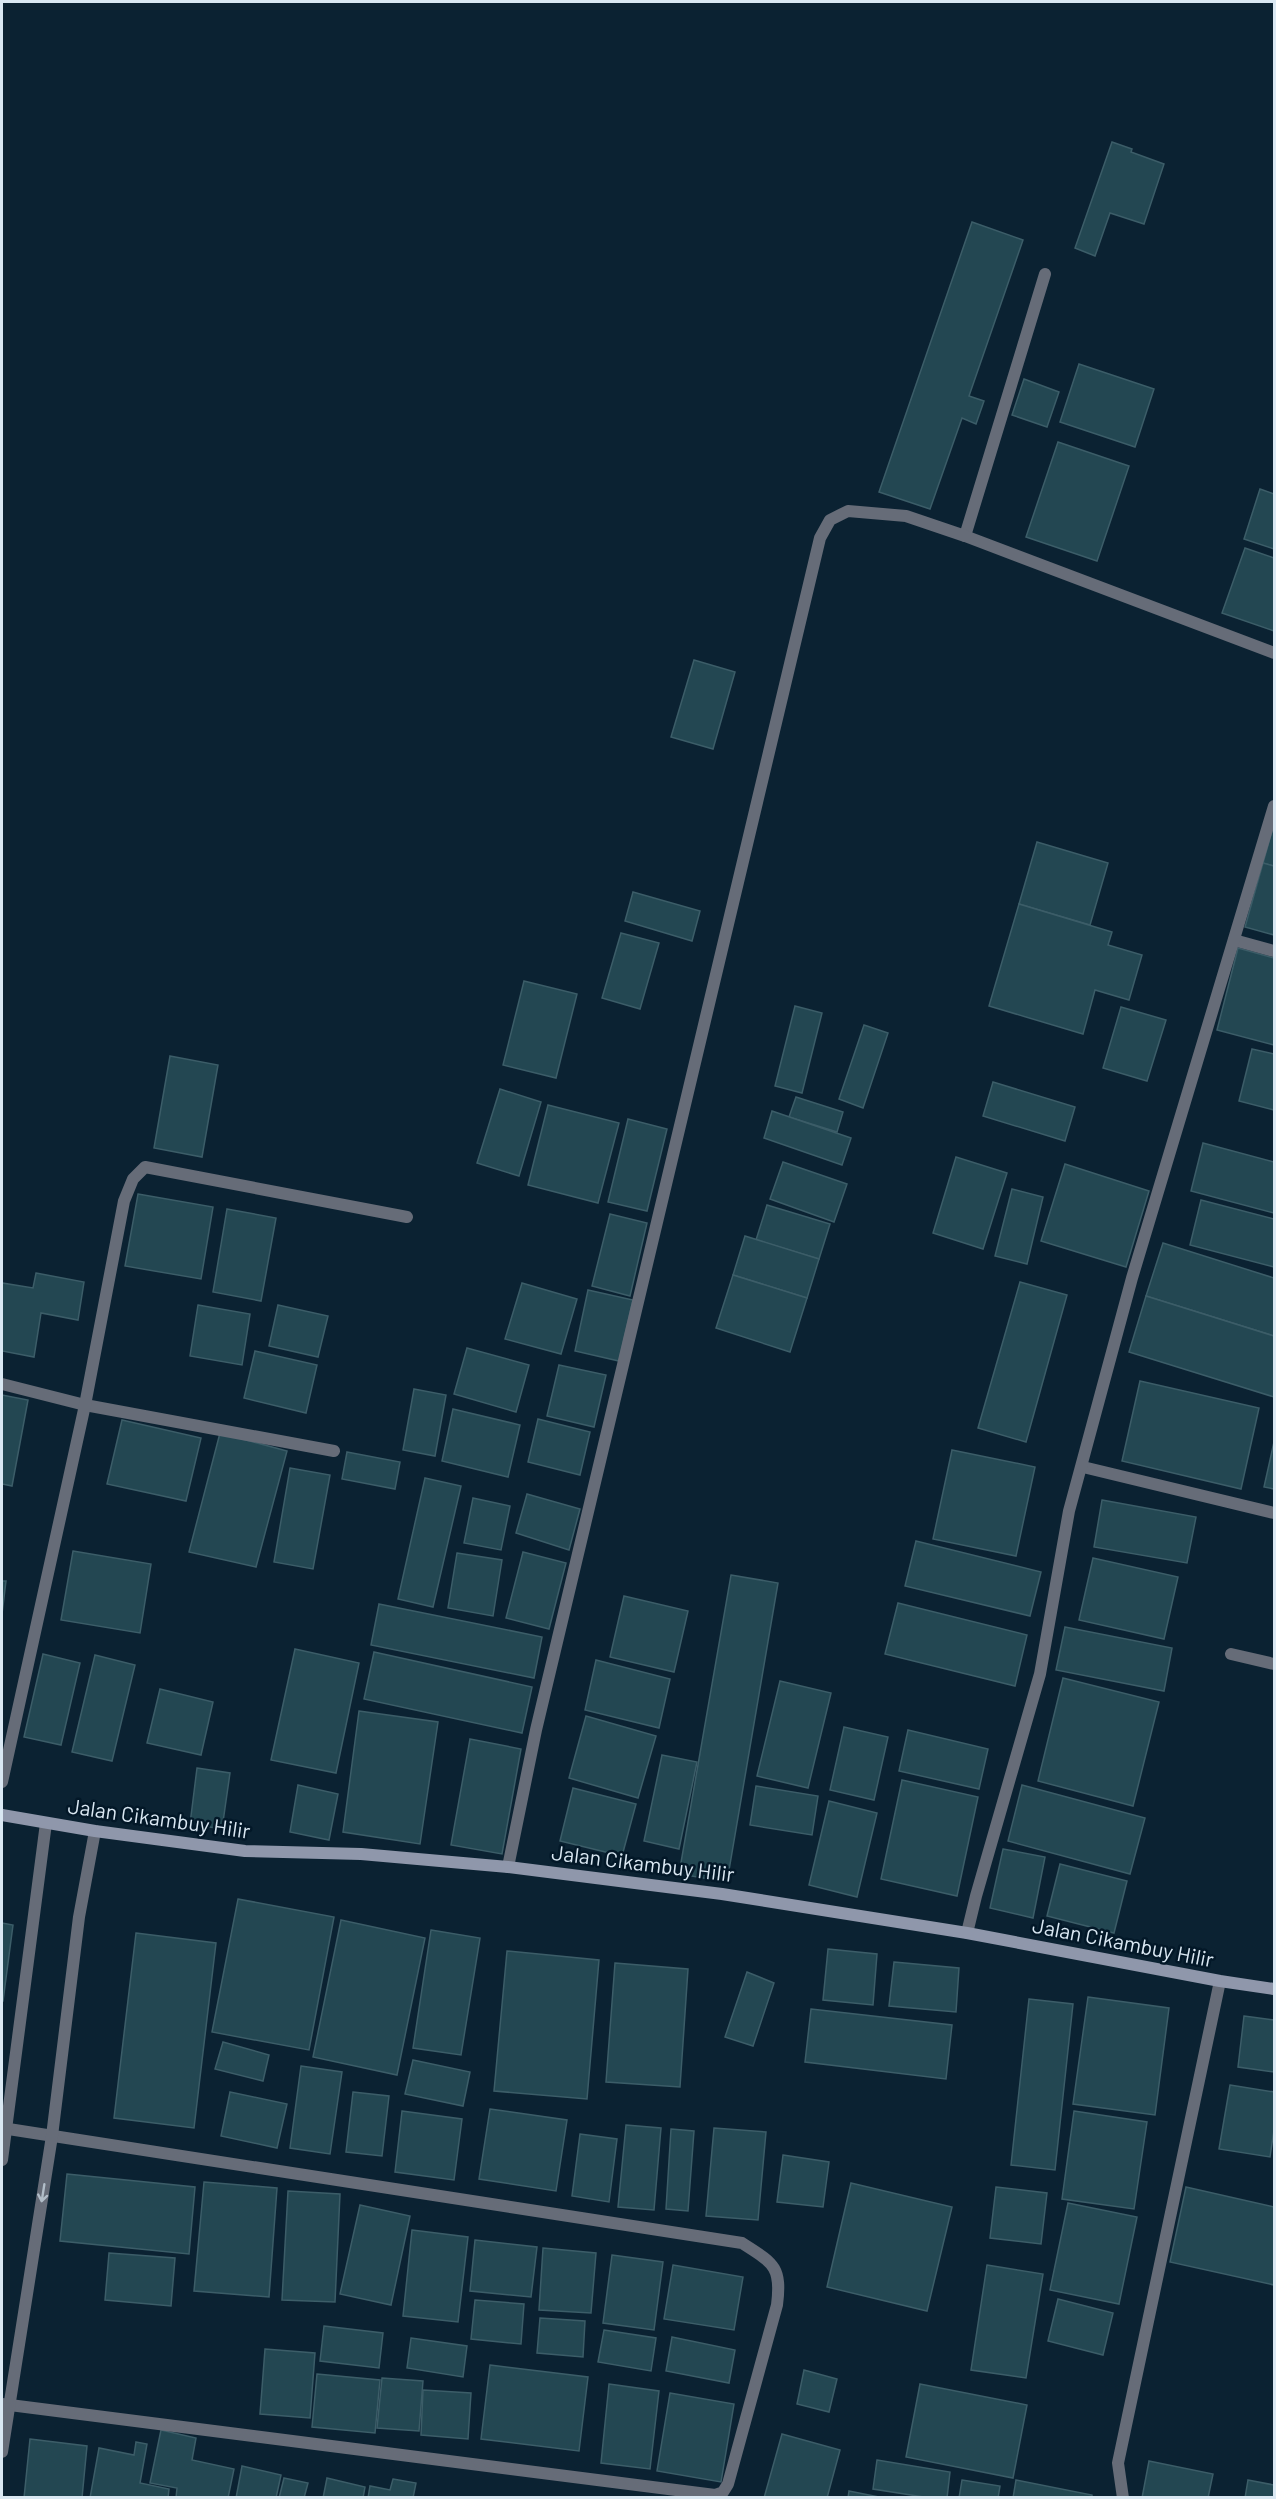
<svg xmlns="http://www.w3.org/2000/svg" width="1276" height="2499" font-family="Barlow,sans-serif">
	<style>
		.building { fill: #234752; stroke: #3c5d68; stroke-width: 1.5 }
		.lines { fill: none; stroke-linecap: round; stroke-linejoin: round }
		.street { stroke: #666c78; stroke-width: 12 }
		.secondary { stroke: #8f97ab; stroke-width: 12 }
		.oneway { stroke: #b1bdc8 }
		.labels { text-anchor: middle; stroke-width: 5; stroke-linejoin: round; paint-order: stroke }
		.street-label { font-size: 21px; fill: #dae8f3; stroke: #031828 }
	</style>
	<rect width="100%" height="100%" fill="#0b2232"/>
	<!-- building -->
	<g class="building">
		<path d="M1112,142l20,7 -1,3 33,12 -20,60 -34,-11 -15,43 -20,-8z"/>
		<path d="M972,222l51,18 -54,156 15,5 -8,23 -14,-6 -32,91 -51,-17z"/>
		<path d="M1079,364l75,25 -19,58 -75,-25z"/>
		<path d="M1024,379l35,13 -12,35 -35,-12z"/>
		<path d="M1058,442l71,24 -32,95 -71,-24z"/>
		<path d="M1260,489l14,5v55l-30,-10z"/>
		<path d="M1245,548l29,10v73l-52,-18z"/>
		<path d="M694,660l41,12 -22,77 -42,-12z"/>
		<path d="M1274,824v42l-11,-3z"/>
		<path d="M1037,842l71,21 -18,62 -71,-21z"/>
		<path d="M1263,863l11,3v69l-29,-8z"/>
		<path d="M633,892l67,19 -8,30 -67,-20z"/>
		<path d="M1019,904l93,28 -4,13 34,10 -13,45 -34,-10 -12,44 -94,-28z"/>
		<path d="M621,933l38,10 -19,66 -38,-11z"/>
		<path d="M1238,948l36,10v87l-57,-15z"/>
		<path d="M524,981l53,13 -21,84 -53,-13z"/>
		<path d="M795,1006l27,7 -20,80 -27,-7z"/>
		<path d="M1121,1007l45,13 -19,61 -44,-13z"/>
		<path d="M864,1025l24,8 -25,75 -24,-9z"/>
		<path d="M1252,1049l22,5v56l-35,-9z"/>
		<path d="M170,1056l48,9 -16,92 -48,-9z"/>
		<path d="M993,1082l82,25 -10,34 -82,-25z"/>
		<path d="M500,1089l41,13 -22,74 -42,-13z"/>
		<path d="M796,1097l47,15 -6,20 -48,-15z"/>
		<path d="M548,1105l71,18 -21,80 -70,-18z"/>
		<path d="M772,1111l79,27 -9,27 -78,-27z"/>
		<path d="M628,1119l39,10 -20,82 -39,-9z"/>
		<path d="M1203,1143l71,19v51l-83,-22z"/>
		<path d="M956,1157l51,16 -24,76 -50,-16z"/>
		<path d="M783,1162l64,22 -13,38 -64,-23z"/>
		<path d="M1065,1164l84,27 -23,76 -85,-26z"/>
		<path d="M1012,1189l31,8 -16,67 -32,-8z"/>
		<path d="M138,1194l75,13 -12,72 -76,-13z"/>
		<path d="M1201,1200l73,19v48l-84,-22z"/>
		<path d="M767,1205l63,19 -11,35 -63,-19z"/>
		<path d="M227,1209l49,9 -15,83 -48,-9z"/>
		<path d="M610,1214l37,9 -17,73 -38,-10z"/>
		<path d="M745,1236l74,23 -12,39 -74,-23z"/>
		<path d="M1163,1243l111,35v58l-128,-40z"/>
		<path d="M36,1273l48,9 -6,38 -37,-7 -7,44 -32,-6v-68l31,5z"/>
		<path d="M733,1275l74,23 -17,54 -74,-24z"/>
		<path d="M1020,1282l47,13 -41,147 -48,-14z"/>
		<path d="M522,1283l55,16 -16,55 -56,-15z"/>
		<path d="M588,1290l45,10 -14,61 -44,-10z"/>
		<path d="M1146,1296l128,40v61l-145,-45z"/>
		<path d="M198,1305l52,9 -8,51 -52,-9z"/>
		<path d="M278,1305l50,11 -10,41 -49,-11z"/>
		<path d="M467,1348l62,17 -13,47 -62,-18z"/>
		<path d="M255,1351l62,14 -11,48 -62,-15z"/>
		<path d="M559,1365l47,10 -12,52 -47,-11z"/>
		<path d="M1140,1381l119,27 -18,81 -119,-28z"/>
		<path d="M414,1389l32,6 -11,61 -32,-6z"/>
		<path d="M2,1395l26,5 -16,86 -10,-2z"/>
		<path d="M453,1409l67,16 -12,52 -66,-16z"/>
		<path d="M538,1419l52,13 -10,43 -52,-13z"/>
		<path d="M122,1420l79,18 -15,63 -79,-17z"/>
		<path d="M220,1433l67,18 -31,116 -67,-15z"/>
		<path d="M1274,1442v47l-10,-2z"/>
		<path d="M952,1450l83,17 -19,89 -83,-17z"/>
		<path d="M347,1452l53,10 -5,27 -53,-10z"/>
		<path d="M290,1468l40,7 -17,94 -39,-7z"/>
		<path d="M425,1478l36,8 -28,121 -35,-8z"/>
		<path d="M527,1494l53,15 -11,41 -53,-17z"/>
		<path d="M473,1498l37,8 -9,44 -37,-7z"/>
		<path d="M1102,1500l94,17 -9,46 -93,-16z"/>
		<path d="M916,1541l125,31 -11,44 -125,-30z"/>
		<path d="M73,1551l78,13 -11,69 -79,-13z"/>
		<path d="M523,1552l43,11 -17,66 -43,-11z"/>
		<path d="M457,1553l45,7 -9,56 -45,-8z"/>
		<path d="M1093,1558l85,19 -14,62 -85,-19z"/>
		<path d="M731,1575l47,8 -51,299 -48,-8z"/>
		<path d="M2,1581h4l-4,33z"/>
		<path d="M624,1596l64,15 -14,61 -64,-15z"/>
		<path d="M898,1603l129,32 -12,51 -130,-32z"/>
		<path d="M379,1604l163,33 -8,41 -163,-33z"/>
		<path d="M1065,1627l107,21 -8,43 -108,-21z"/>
		<path d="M295,1649l64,14 -23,110 -65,-13z"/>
		<path d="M374,1652l158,35 -10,46 -158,-34z"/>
		<path d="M43,1654l37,9 -19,82 -37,-8z"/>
		<path d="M95,1655l40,10 -23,96 -40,-9z"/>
		<path d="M596,1660l74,19 -11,49 -74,-18z"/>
		<path d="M1063,1678l96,24 -26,104 -95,-25z"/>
		<path d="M780,1681l51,12 -23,95 -51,-12z"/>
		<path d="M160,1689l53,13 -12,53 -54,-12z"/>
		<path d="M359,1711l79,11 -18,122 -77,-12z"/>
		<path d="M586,1716l70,20 -18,62 -69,-20z"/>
		<path d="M844,1727l44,10 -14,63 -44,-10z"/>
		<path d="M908,1730l80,19 -9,40 -80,-18z"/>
		<path d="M470,1739l51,10 -19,105 -51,-9z"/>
		<path d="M662,1755l35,7 -18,87 -35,-8z"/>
		<path d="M197,1768l33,5 -8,56 -32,-5z"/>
		<path d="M902,1780l76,17 -21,99 -76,-17z"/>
		<path d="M298,1785l40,9 -9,46 -39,-8z"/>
		<path d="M1022,1785l123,33 -15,56 -122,-33z"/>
		<path d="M756,1786l62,10 -6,39 -62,-10z"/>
		<path d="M573,1788l63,16 -14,52 -62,-15z"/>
		<path d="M829,1801l48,12 -20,84 -48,-12z"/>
		<path d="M1003,1849l42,8 -12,61 -43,-10z"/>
		<path d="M1060,1864l67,17 -13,52 -67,-17z"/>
		<path d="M238,1899l96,18 -25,133 -97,-18z"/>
		<path d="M341,1920l84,18 -28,137 -84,-18z"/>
		<path d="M2,1923l11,2 -10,76h-1z"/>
		<path d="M431,1930l49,8 -19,117 -48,-7z"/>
		<path d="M136,1933l80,10 -22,185 -80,-10z"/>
		<path d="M828,1949l49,5 -4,51 -50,-5z"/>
		<path d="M507,1951l92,9 -12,139 -93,-8z"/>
		<path d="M894,1962l65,6 -3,44 -67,-6z"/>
		<path d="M615,1963l73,6 -8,118 -74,-5z"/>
		<path d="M747,1972l27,11 -21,63 -28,-9z"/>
		<path d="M1088,1997l81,11 -14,107 -82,-11z"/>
		<path d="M1029,1999l44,5 -18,166 -44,-5z"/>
		<path d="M811,2009l141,16 -6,54 -141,-17z"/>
		<path d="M1244,2016l30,4v52l-36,-5z"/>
		<path d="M223,2042l46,13 -6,26 -48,-12z"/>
		<path d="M413,2060l57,12 -7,34 -58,-12z"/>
		<path d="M301,2066l41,6 -12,82 -40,-6z"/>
		<path d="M1230,2085l44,7v38l-4,27 -51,-8z"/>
		<path d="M230,2092l57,12 -10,44 -56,-12z"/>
		<path d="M353,2092l36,4 -7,60 -36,-4z"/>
		<path d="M490,2109l77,11 -11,71 -77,-12z"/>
		<path d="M402,2111l60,8 -8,61 -59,-8z"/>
		<path d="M1074,2111l73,11 -13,87 -72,-10z"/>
		<path d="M626,2125l35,3 -7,82 -36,-3z"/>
		<path d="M714,2128l52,4 -8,88 -52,-4z"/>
		<path d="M671,2129l23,2 -6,80 -22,-2z"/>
		<path d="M580,2134l37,5 -8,63 -37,-6z"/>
		<path d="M783,2155l46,7 -6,45 -46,-5z"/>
		<path d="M67,2174l128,13 -6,67 -129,-13z"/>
		<path d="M204,2182l73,6 -8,109 -75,-6z"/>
		<path d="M851,2183l101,24 -25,104 -100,-24z"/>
		<path d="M996,2187l51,6 -6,51 -51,-6z"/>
		<path d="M1186,2187l88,20v78l-104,-23z"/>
		<path d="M288,2191l52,3 -5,108 -53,-2z"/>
		<path d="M1068,2203l69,14 -18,87 -69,-14z"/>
		<path d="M360,2205l50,11 -19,89 -51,-11z"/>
		<path d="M412,2230l56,7 -10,85 -55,-6z"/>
		<path d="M475,2240l62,7 -6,50 -61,-6z"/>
		<path d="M543,2248l53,5 -5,60 -52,-3z"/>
		<path d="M109,2253l66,5 -4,48 -66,-6z"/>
		<path d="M612,2255l51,7 -9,68 -51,-7z"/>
		<path d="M673,2265l70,12 -9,53 -70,-11z"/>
		<path d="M987,2265l56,9 -17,104 -55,-8z"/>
		<path d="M1058,2299l55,14 -10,42 -55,-14z"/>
		<path d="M475,2300l49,4 -3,40 -50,-5z"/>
		<path d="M540,2318l45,3 -2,36 -46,-4z"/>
		<path d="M324,2326l59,7 -4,35 -59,-7z"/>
		<path d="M604,2330l52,8 -5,33 -53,-9z"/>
		<path d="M672,2337l63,13 -6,33 -63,-12z"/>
		<path d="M411,2338l56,8 -4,31 -56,-9z"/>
		<path d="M265,2349l50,4 -5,65 -50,-4z"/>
		<path d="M490,2365l98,12 -9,74 -98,-12z"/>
		<path d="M804,2370l33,9 -8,33 -32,-8z"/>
		<path d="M317,2374l63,6 -5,53 -63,-6z"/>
		<path d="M382,2378l41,3 -4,50 -42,-3z"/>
		<path d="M609,2384l50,7 -9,78 -49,-6z"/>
		<path d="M920,2384l107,21 -14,73 -107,-21z"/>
		<path d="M423,2390l48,3 -3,46 -47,-4z"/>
		<path d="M670,2393l64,11 -13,78 -64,-11z"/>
		<path d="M161,2430l35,8 -4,22 42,9 -6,29h-52l1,-10 -27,-5z"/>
		<path d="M782,2434l58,16 -13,48h-63z"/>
		<path d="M30,2439l57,7 -5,52h-58z"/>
		<path d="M136,2442l11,2 -7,39 29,6 -1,9h-78l9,-50 35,7z"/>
		<path d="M877,2460l73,12 -3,26h-17l-57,-9z"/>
		<path d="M1149,2461l64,13 -5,24h-66z"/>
		<path d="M242,2466l39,9 -5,23h-40z"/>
		<path d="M284,2478l24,5 -4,15h-25z"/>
		<path d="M327,2478l38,9 -2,11h-40z"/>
		<path d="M393,2479l23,4 -3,15h-45l2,-12 20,4z"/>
		<path d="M962,2480l38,6 -2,12h-39z"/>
		<path d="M1016,2480l76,15v3h-79z"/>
		<path d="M1248,2480l26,5v13h-29z"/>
		<path d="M849,2491l35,7h-36z"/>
	</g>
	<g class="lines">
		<!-- street -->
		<g class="street">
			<path d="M965,536l80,-262"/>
			<path d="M1234,940l40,11"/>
			<path d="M2,1384l83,21 249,46"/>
			<path d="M1083,1467l191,46"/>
			<path d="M1231,1654l43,10"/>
			<path d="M2,1782l83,-377 39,-204 9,-22 12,-12 262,50"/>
			<path d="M508,1867l28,-137 284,-1192 10,-18 18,-9 58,5 59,20 309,117"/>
			<path d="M967,1933l9,-37 64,-222 29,-163 63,-233 142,-472"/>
			<path d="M2,2128l740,115c31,20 40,23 35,62l-49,179 -5,8 -8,3 -713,-91"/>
			<path d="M2,2160l44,-337"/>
			<path d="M2,2452l50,-316 27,-219 16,-86"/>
			<path d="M1123,2498l-5,-35 102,-482"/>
		</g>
		<!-- secondary -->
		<path class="secondary" d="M2,1815l93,16 150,20 116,3 147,13 214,27 245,39 253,48 54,8"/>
	</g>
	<!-- one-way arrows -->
	<defs><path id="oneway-shaft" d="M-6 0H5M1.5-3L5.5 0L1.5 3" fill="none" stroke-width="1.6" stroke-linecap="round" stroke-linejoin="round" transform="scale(1.5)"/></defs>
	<use class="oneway" href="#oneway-shaft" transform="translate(43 2193) rotate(99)"/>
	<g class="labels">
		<!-- street labels -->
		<g class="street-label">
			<text transform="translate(159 1819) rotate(8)" y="7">Jalan Cikambuy Hilir</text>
			<text transform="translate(643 1864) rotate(7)" y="7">Jalan Cikambuy Hilir</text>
			<text transform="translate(1123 1943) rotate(11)" y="7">Jalan Cikambuy Hilir</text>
		</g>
	</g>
	<!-- border -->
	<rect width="1276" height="2499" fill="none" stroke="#dae8f3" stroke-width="6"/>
</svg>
